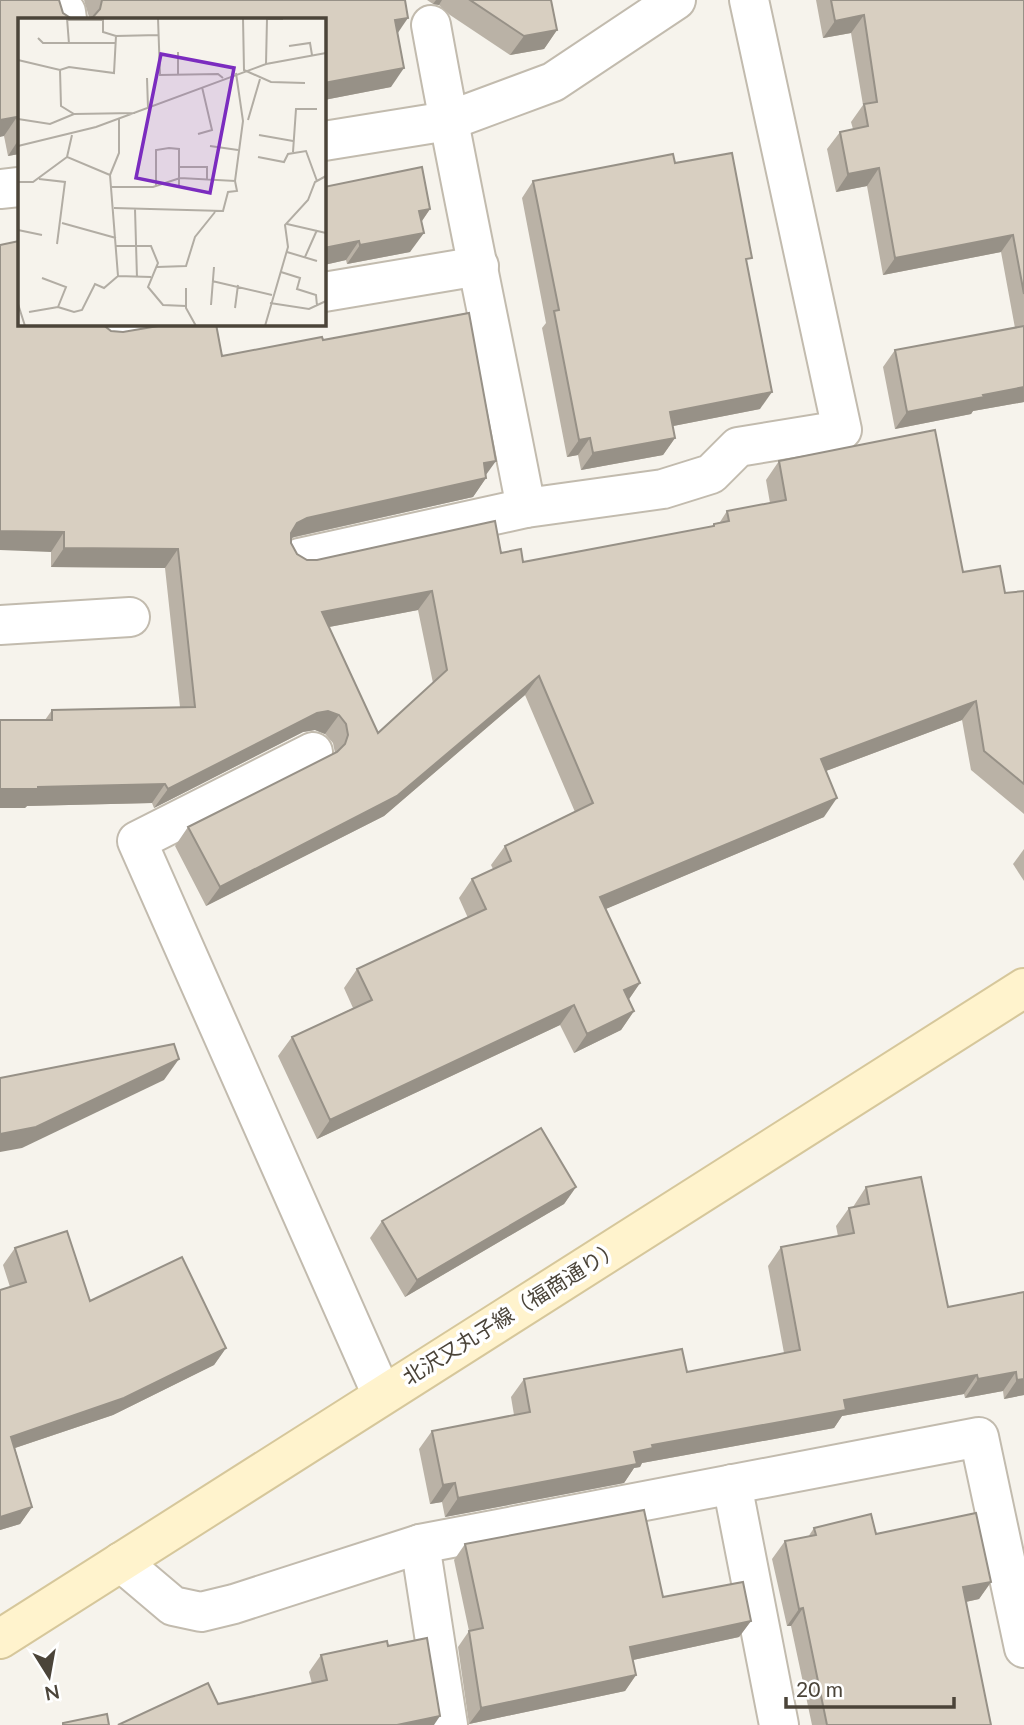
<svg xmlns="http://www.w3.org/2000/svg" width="1024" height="1725" font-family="Lato,'Noto Sans JP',sans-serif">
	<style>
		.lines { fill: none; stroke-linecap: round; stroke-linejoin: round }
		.street-casing { stroke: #c2bbae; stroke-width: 42 }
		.secondary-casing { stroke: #d6c79b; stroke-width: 42 }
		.street { stroke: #fff; stroke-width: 38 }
		.secondary { stroke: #fff3cd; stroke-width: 38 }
		.wall { fill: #bab2a6; fill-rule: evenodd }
		.shaded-wall { fill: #979187 }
		.building { fill: #d8cfc1; stroke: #979187; stroke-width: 2; fill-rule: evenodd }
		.labels { text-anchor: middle; stroke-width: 7; stroke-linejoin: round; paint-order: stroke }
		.street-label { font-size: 21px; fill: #4b4439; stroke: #fff }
		.inset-road { fill: none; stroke: #b2ada4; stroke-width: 2 }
		.view { fill: #7b2cbf; fill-opacity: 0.15; stroke: #7b2cbf; stroke-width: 3.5 }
		.inset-edge { fill: none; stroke: #4b4439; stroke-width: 3.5 }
	</style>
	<rect width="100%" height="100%" fill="#f6f3ec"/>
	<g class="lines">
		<!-- street casing -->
		<g class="street-casing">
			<g id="street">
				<path d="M66,12l1,7"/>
				<path d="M431,25c29,162 64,322 95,483l137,-19 48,-15 27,-27 104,-17 -93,-430"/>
				<path d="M324,141l124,-20 105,-39 123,-82"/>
				<path d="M0,189l19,-2"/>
				<path d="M324,292l155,-26"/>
				<path d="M105,324l1,6 35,-6"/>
				<path d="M299,558l227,-50"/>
				<path d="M0,625l130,-8"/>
				<path d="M313,752l-176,89 245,554"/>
				<path d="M732,1484l47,241"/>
				<path d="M420,1544l28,181"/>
				<path d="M121,1562l52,44 28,6 33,-8 186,-60 559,-107 45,211"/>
			</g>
		</g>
		<!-- secondary casing -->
		<g class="secondary-casing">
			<path id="secondary" d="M0,1639l1024,-651"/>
		</g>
		<!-- street -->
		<use href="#street" class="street"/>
		<!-- secondary -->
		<use href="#secondary" class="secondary"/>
	</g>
	<!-- wall -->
	<g class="wall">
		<path d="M84,0h321l-7,33 -7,54 -67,13v-81h-236l1,-2z"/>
		<path d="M427,0h124l6,30 -13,19 -34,6 -60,-40 -11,-10 -6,-1z"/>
		<path d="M816,0h208v402l-51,9 -2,3 -76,15 -12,-62 12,-17 120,-22 -14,-76 -118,23 -16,-89 -31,6 -9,-43 13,-17 13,-3 -2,-7 12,-17 -12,-72 -28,5z"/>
		<path d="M19,19v135l-11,2 -4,-20z"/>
		<path d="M675,163l72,101 13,145 -87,17 2,12 -12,17 -82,15 -3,-15 -11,2 -25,-129 4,-5 -24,-125 11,-17z"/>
		<path d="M324,187l106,22 -8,12 -12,31 -63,12 -1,-4 -22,5z"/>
		<path d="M19,324l104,8 35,-6 4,-2h54l6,32 101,-16 163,135v3l-13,19 -182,41v5l6,11 10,6 194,-7 22,9 188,-35 3,-3 6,-2 7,-11 43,-8 -4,-23 13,-19 184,111 42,21 19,-2v223l-53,-44 -9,-50 -136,51 -2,46 -219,92 35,74 -11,16 5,12 -13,19 -47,23 -14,-28 -243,114 -39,-83 14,-19 61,-29 -9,-20 13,-19 111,-51 -9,-20 13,-19 21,-10 -2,-4 14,-19 70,-34 -50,-117 -141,121 -178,90 -31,-60 13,-19 147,-74 -2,-10 -8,-9 -10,-4 -12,2 -149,76 -2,-5 -125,3 -2,2 20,-88 7,-10 128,-3 -15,-139 -114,-1v-15zM418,610l15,73 -55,50 -49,-106z"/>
		<path d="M1024,849v32l-11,-17z"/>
		<path d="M576,1187l-12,17 -159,93 -35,-59 12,-17z"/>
		<path d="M866,1187l82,120 76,-15v103l-20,4 -1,-8 -38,7 -1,-4 -122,22 -8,12 -192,35 -2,4 -6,1 -10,15 -179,34 -3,-15 -12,2 -11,-55 13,-18 82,-16 -3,-18 13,-18 163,-7 97,-19 -16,-87 13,-19 57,-11 -2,-10 13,-18 4,-1z"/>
		<path d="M15,1248l75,53 136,47 -12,17 -101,50 -98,33 17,59 -12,17 -20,6v-240l10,-3 -7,-22z"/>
		<path d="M814,1528l62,6 115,48 -12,17 -13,3 25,123h-179l-21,-99h-4l-15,-67 13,-18 23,-4z"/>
		<path d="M465,1544l198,53 88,24 -12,16 -106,23 3,15 -11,16 -156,33 -11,-77 11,-16 -15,-71z"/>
		<path d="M388,1646l46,79 -216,-21 94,-20 -3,-12 12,-17z"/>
	</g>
	<!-- shaded-wall -->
	<g class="shaded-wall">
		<path d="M436,0h6l-3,5 -6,-1z"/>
		<path d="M864,15l-13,18 -28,5 12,-17z"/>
		<path d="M408,18l-13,19v-17z"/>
		<path d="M557,30l-13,19 -34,6 14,-19z"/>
		<path d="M404,68l-13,19 -67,13v-17z"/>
		<path d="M17,117l-13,19 -4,1v-17z"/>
		<path d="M19,139v15l-11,2z"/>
		<path d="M879,168l-12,18 -31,6 12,-18z"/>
		<path d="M430,209l-13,19 2,-17z"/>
		<path d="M424,233l-14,19 -63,12 13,-19z"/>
		<path d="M1013,235l-12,17 -118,23 12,-17z"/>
		<path d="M359,241l-13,19 -22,5v-17z"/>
		<path d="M1024,387v15l-51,9 -2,3 -76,15 12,-17 76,-17z"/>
		<path d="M772,392l-12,17 -102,20 12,-17z"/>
		<path d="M590,438l-12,17 -11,2 12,-17z"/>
		<path d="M675,438l-12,17 -82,15 12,-17z"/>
		<path d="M496,461l-13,18 3,-1 -13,19 -179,40 -10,5 13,-19 10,-5 177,-55z"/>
		<path d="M0,531l64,1 -13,20 -51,-2z"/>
		<path d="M64,548l114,1 -13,19 -114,-1z"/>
		<path d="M432,591l-14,19 -110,21 14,-19z"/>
		<path d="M539,676l-14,19 -141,121 -178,90 14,-19z"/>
		<path d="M976,701l-14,19 -155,58 14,-19z"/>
		<path d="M328,711l11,4 -14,19 -10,-4 -12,2 -149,76 14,-19 149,-76z"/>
		<path d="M165,784l-13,19 -125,3 -2,2h-25v-19l38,-2z"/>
		<path d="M837,798l-13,19 -237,100 13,-20z"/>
		<path d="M640,983l-13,19 -3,-12z"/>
		<path d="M574,1005l-14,20 -243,114 13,-19z"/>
		<path d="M634,1011l-13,19 -47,23 13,-19z"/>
		<path d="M179,1059l-15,21 -142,68 -22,4v-18z"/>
		<path d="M576,1187l-12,17 -159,93 12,-17z"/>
		<path d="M226,1348l-12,17 -101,50 -113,38 11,-16z"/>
		<path d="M1016,1372l-13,19 -38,7 13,-19z"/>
		<path d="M977,1375l-13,19 -122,22 -8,12 -192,35 -2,4 -6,1 -10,15 -179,34 13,-19 194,-53 192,-45z"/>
		<path d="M1024,1379v16l-20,4 13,-19z"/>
		<path d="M455,1483l-13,19 -12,2 13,-19z"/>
		<path d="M32,1507l-12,17 -20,6v-13z"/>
		<path d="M991,1582l-12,17 -28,6 12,-18z"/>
		<path d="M803,1608l-12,18h-4l12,-17z"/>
		<path d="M751,1621l-12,16 -120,26 11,-16z"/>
		<path d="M636,1675l-11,16 -156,33 12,-16z"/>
		<path d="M440,1716l-6,9h-37z"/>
	</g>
	<!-- building -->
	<g class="building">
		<path d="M0,0h59l4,13 9,6h-53v107l-2,-9 -17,3z"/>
		<path d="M102,0h303l3,18 -13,2 9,48 -80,15v-64h-235l4,-2 7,-8z"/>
		<path d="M470,0h81l6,30 -33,6z"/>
		<path d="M831,0h193v294l-11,-59 -118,23 -16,-90 -31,6 -8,-42 28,-6 -4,-22 13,-2 -13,-87 -29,6z"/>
		<path d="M732,153l20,105 -6,1 26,133 -102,20 5,26 -82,15 -3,-15 -11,2 -25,-129 5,-1 -26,-129 140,-27 2,9z"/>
		<path d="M422,167l8,42 -11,2 5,22 -64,12 -1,-4 -35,7v-61z"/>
		<path d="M19,241v83h83l9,7 12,1 35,-6 5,-2h53l6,32 100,-19 1,3 146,-27 27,148 -12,2 2,15 -179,40 -10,5 -6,10v10l6,11 10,6h10l178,-39 6,32 20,-4 2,13 191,-36v-2l15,-3 -2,-10 59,-11 -7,-39 156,-31 28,142 37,-6 5,27 19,-2v193l-40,-33 -8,-50 -155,58 16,39 -237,99 40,86 -16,7 10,21 -47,23 -13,-29 -244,115 -38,-83 80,-37 -15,-31 129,-60 -14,-30 39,-18 -6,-15 88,-43 -54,-127 -142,120 -177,91 -32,-60 149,-75 8,-8 3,-9 -2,-11 -7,-9 -11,-4 -11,2 -149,76 -3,-5 -127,3v2h-38v-69h52v-10l143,-3 -17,-158 -114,-1v-16l-64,-1v-286zM432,591l15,79 -69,63 -56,-121z"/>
		<path d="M1024,326v61l-41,8 1,2 -77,15 -12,-62z"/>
		<path d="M174,1044l5,15 -143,68 -36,7v-56z"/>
		<path d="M541,1128l35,59 -159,93 -35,-59z"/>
		<path d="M921,1177l27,130 76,-15v87l-7,1 -1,-8 -38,7 -1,-4 -133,25 2,10 -194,35 1,3 -19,4 3,12 -179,34 -3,-15 -12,2 -11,-54 98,-19 -6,-33 158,-30 5,23 113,-22 -19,-103 73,-14 -5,-25 20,-4 -3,-17z"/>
		<path d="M67,1231l23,70 92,-44 44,91 -102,50 -113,39 21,70 -32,10v-227l26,-8 -11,-34z"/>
		<path d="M644,1510l19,87 80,-15 8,39 -121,26 6,28 -155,33 -12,-77 14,-3 -18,-84z"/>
		<path d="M976,1513l15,69 -28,5 28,138h-164l-24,-117 -4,1 -14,-68 31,-6 -2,-7 57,-14 5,20z"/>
		<path d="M427,1638l13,78 -43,9h-279l90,-42 10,21 109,-24 -6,-25 66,-14 1,5z"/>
		<path d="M107,1714l2,11h-46v-2z"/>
	</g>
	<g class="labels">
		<!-- street labels -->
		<g class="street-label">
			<text transform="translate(512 1313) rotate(-32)" y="7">北沢又丸子線（福商通り）</text>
		</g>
	</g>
	<!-- overview -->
	<g transform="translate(18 18)">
		<rect width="308" height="308" fill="#f6f3ec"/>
		<path class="inset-road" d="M49,0l2,26M140,0l2,57 58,-1 5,4M225,0l1,52 27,12 34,1M85,1v13l13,4M49,2h36M20,20l5,5h73M271,28l21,-3 2,12M160,34v23M0,42l42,10 9,-3 45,6 2,-37 43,-1M248,46l1,-45h16M42,52l1,36 13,8 61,-1M129,60l1,30M0,101l32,5 24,-10M230,102l12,-41M180,116l14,-4 -10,-43M54,117l-5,22 43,18M241,117l34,6M0,128l78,-19 170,-63 60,-11M192,128l28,4M275,134l3,-43h21M240,139l26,5 4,-8 18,-3 11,30M161,149h28v12M21,161l26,3 -8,62M0,164h15l34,-25M138,167v-35l13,-2 10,1v36M93,169h42l27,-9 55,3 8,-60 -7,-48M96,190l109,3 5,-19 9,-1 -2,-10M117,191l2,69M44,205l54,15M269,206l39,9M0,212l24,5M98,228h35l7,17 -10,24 15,18 23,1M269,234l30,9M287,239l12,-27M139,249l29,-1 9,-29 20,-25M263,254l19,6 -3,11 19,6 1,11M100,258l-8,-101 9,-22v-34M24,260l24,9 -8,20 16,5 8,-2 13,-26 9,4 14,-12 33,1M194,263l60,14M168,270v20l10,18M252,285l39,6 17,-8M0,286l7,22M193,287l3,-38M217,290l3,-23M11,294l29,-5M247,308l23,-79 -3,-22 23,-25 7,-18 11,-6"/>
		<path class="view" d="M143,36l73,14 -24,125 -74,-15z"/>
		<rect width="308" height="308" class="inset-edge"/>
	</g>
	<!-- north arrow -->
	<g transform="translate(49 1676) rotate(169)" stroke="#ffffff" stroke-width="5" paint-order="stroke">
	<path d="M0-5L12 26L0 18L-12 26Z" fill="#4b4439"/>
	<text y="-10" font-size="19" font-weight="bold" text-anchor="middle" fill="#4b4439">N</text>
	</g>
	<!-- scale -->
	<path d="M786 1697v10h168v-10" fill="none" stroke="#4b4439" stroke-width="3.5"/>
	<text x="796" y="1697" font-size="21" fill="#4b4439" stroke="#ffffff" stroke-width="5" paint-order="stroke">20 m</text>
</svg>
